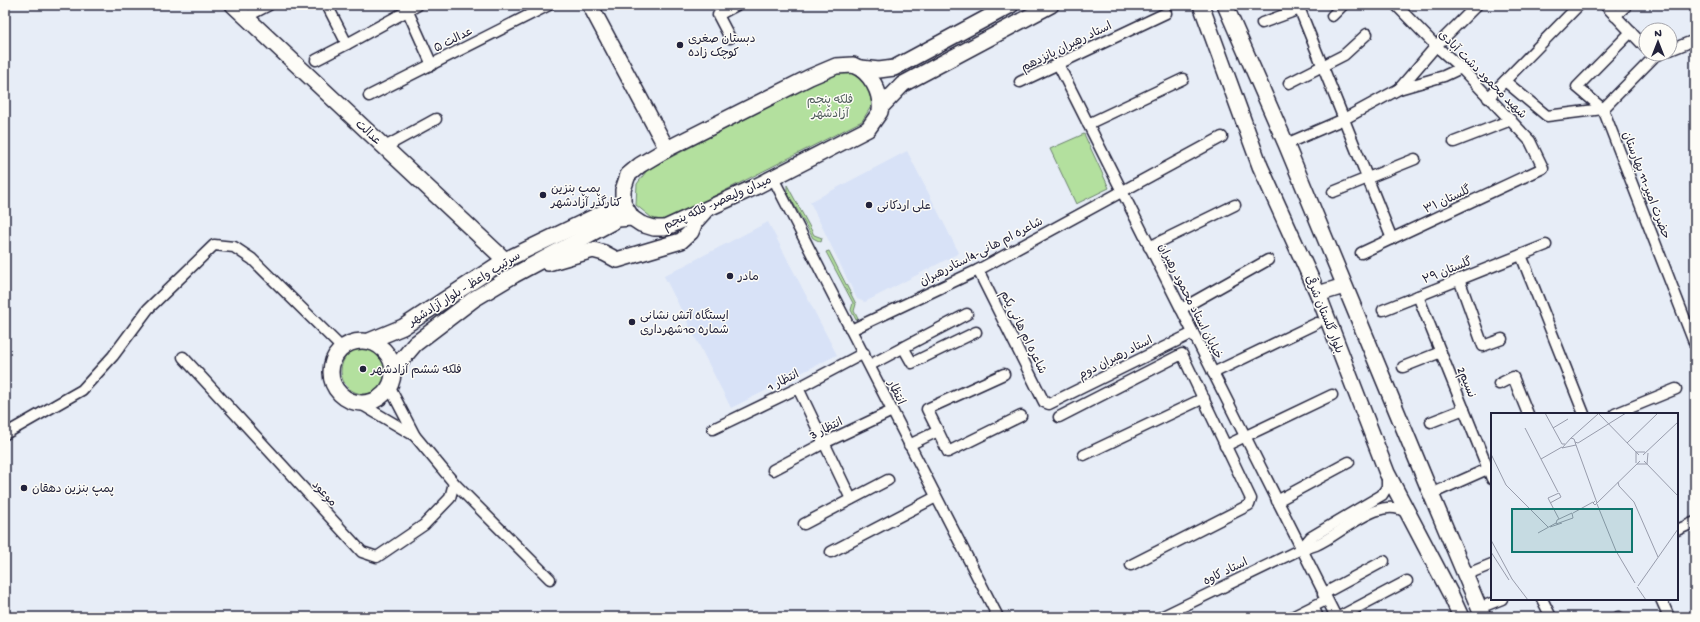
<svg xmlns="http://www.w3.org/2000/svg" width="1700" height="622" font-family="'Gochi Hand','Playpen Sans Arabic',sans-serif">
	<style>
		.built { fill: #d8e2f7 }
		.green { fill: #b3e09e; stroke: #6a816c }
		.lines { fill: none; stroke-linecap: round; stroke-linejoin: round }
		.street-casing { stroke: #22223b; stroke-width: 13 }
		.secondary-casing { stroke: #22223b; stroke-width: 18 }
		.street { stroke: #fdfcf7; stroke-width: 10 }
		.secondary { stroke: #fdfcf7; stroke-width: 15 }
		.poi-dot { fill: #22223b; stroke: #fdfcf7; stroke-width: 1.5 }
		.labels { text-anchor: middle; stroke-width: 3; stroke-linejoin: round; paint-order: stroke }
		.poi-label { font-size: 12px; fill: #22223b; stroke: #fdfcf7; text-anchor: start }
		.street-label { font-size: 12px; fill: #22223b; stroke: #fdfcf7 }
		.park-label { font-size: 12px; fill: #4e5b59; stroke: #fdfcf7 }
		.inset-road { fill: none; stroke: #989cac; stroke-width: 1 }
		.view { fill: #0f766e; fill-opacity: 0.15; stroke: #0f766e; stroke-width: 2 }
		.inset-edge { fill: none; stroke: #22223b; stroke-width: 2 }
	</style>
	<rect width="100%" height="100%" fill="#e7edf7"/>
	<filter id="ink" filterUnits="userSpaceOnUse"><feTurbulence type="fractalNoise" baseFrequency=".025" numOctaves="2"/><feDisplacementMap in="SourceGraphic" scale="8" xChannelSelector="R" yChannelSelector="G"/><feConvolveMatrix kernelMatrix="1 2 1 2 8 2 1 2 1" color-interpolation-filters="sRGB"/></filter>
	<g filter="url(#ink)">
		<!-- built -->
		<g class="built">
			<path d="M907,151l52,102 -94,49 -8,-3 -47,-97z"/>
			<path d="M768,222l69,133 -106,53 -67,-132z"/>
		</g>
		<!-- green -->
		<g class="green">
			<path d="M846,67l14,5 9,18 3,15 -10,16 -197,100 -13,-3 -16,-13 1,-21 11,-15z"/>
			<path d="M1084,134l25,54 -33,16 -26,-55z"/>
			<path d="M787,185l27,50 8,3 -1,4 -8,-4 -26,-46z"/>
			<path d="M829,251l27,53 -2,7 4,8 -2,1 -5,-10 2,-7 -27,-51z"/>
			<circle cx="364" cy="371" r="23"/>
		</g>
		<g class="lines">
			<!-- street casing -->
			<g class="street-casing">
				<g id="street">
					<path d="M327,5l20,39 71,-39"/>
					<path d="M405,5l27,60"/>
					<path d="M1298,5l94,234"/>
					<path d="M1605,5l41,43"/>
					<path d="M1332,16l11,-11"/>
					<path d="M1615,16l12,-11"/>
					<path d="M246,17l23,-12"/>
					<path d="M1262,23l38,-14"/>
					<path d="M730,38l-12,-23 19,-10"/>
					<path d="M1670,50l25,-10"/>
					<path d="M1660,54l-6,3 -51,52 92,236"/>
					<path d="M316,60l31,-16"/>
					<path d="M1058,64l278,553"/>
					<path d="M1505,81l42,35 56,-7"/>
					<path d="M1020,82l146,-69"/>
					<path d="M1289,83l55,-28 23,-21"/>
					<path d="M1399,89l37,-43 41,-41"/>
					<path d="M369,96l180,-91"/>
					<path d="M1488,98l91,-93"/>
					<path d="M1603,109l-26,-22 54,-55"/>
					<path d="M1088,124l95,-45"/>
					<path d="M1454,142l57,-22"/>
					<path d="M1286,144l58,-25 55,-30 45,-13 17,-8"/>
					<path d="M385,147l51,-28"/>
					<path d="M773,178l225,439"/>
					<path d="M1333,192l82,-33"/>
					<path d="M1149,247l86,-42"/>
					<path d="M1361,253l182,-85 -13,-27 -69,-73 -25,-22 -40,-41"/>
					<path d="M1521,255l63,159"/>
					<path d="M978,270l66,132 5,2 144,-71"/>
					<path d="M1459,279l24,67 19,-7"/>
					<path d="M1418,296l74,183"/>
					<path d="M1181,309l87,-49"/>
					<path d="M1383,310l163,-65"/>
					<path d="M851,330l127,-60 244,-133"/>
					<path d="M903,347l9,16 64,-31"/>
					<path d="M183,357l179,195 15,5 47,-32 26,-27 4,-15"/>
					<path d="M870,365l97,-51"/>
					<path d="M1403,367l38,-15"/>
					<path d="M1213,373l104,-50"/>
					<path d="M1499,384l14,-7 15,37"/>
					<path d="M390,388l25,48 39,47 96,96"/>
					<path d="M798,388l53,111"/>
					<path d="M359,403l56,33"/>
					<path d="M1615,414l61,-25"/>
					<path d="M1059,417l123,-63 69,145 -2,6 -118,60"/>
					<path d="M1431,422l33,-13"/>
					<path d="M713,429l85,-41 66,-35"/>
					<path d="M938,431l10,21 73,-36"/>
					<path d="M5,434l77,-44 31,-34 35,-47 66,-64 20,2 18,12 90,89"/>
					<path d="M909,445l29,-14 -11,-22 77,-35"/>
					<path d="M1225,446l107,-51"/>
					<path d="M1084,455l120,-57"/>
					<path d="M773,470l51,-27 68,-32"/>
					<path d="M1431,494l61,-27"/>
					<path d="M1277,501l72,-39"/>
					<path d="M804,524l84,-44"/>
					<path d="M1677,530l18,-8"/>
					<path d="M1301,549l10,-12 71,-42 5,-8v-12"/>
					<path d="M831,552l105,-55"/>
					<path d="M1465,575l27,-11"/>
					<path d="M1323,594l61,-33"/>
					<path d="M1542,599l9,18"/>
					<path d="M1661,599l8,18"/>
					<path d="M1313,607l5,10"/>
					<path d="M1479,608l23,-9"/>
					<path d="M1161,617l140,-68c5,-1 10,-2 15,-4 25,-10 64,-52 91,-32"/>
					<path d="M1292,617l34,-17"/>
					<path d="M1339,617l68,-36"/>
					<path d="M1618,617h1"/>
				</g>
			</g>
			<!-- secondary casing -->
			<g class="secondary-casing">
				<g id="secondary">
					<path d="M233,5l272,255"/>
					<path d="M590,5l77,144"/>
					<path d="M1201,5l59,161 58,128 69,179 64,122 10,22"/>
					<path d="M1225,5l61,139 145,350 52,123"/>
					<path d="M853,65c18,7 29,28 27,47l-12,17 -113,58 -90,41h-11l-13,-4 -9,-6 -9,-15v-13l5,-15 12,-10 27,-16 143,-72 26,-11z"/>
					<path d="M861,68l18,2 15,-2 117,-63"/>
					<path d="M881,107l22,-23 148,-79"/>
					<path d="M548,263l45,-13 11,3 13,7 64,-19 10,-9 4,-10 9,-10"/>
					<path d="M1318,294l26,-8"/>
					<circle cx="362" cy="372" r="31"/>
					<path d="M369,341l34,-14 102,-67 118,-57"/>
					<path d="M394,369l21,-25 59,-45 40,-24 104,-56 14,-1"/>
				</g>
			</g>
			<!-- street -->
			<use href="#street" class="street"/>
			<!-- secondary -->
			<use href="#secondary" class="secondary"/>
		</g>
	</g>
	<!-- markers -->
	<g class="poi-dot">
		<circle cx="680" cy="45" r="4"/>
		<circle cx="543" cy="195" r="4"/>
		<circle cx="869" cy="205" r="4"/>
		<circle cx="730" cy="276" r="4"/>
		<circle cx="632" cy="322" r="4"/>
		<circle cx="363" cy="369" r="4"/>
		<circle cx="24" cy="488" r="4"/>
	</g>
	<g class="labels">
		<!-- poi labels -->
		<g class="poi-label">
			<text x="688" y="42">دبستان صغری<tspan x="688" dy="14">کوچک زاده</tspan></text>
			<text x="551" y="192">پمپ بنزین<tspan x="551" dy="14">کنارگذر آزادشهر</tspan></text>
			<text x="877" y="209">علی اردکانی</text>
			<text x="738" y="280">مادر</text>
			<text x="640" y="319">ایستگاه آتش نشانی<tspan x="640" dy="14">شماره 10شهرداری</tspan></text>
			<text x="371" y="373">فلکه ششم آزادشهر</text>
			<text x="32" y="492">پمپ بنزین دهقان</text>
		</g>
		<!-- street labels -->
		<g class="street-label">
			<text transform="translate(453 39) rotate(-27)" y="4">عدالت ۵</text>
			<text transform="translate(1066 46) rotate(-26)" y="4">استاد رهبران پانزدهم</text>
			<text transform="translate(1483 74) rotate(45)" y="4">شهید محمود دشت آبادی</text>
			<text transform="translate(369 132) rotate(43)" y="4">عدالت</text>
			<text transform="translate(1647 185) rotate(69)" y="4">حضرت امیر-11 بهارستان</text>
			<text transform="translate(1447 199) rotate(-25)" y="4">گلستان ۳۱</text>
			<text transform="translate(717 202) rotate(-24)" y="4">میدان ولیعصر- فلکه پنجم</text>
			<text transform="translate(981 251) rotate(-27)" y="4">شاعره ام هانی-4استادرهبران</text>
			<text transform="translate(1447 270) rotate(-22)" y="4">گلستان ۲۹</text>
			<text transform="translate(464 288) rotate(-32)" y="4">سرتیپ واعظ - بلوار آزادشهر</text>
			<text transform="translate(1191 301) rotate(63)" y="4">خیابان استاد محمود رهبران</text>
			<text transform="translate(1325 314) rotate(68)" y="4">بلوار گلستان شرقی</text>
			<text transform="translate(1024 332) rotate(64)" y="4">شاعره ام هانی یکم</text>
			<text transform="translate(1115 357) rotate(-27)" y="4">استاد رهبران دوم</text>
			<text transform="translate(783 380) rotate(-26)" y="4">انتظار 1</text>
			<text transform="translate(1467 382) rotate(68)" y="4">نسیم2</text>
			<text transform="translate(897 392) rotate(65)" y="4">انتظار</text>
			<text transform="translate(826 428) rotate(-26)" y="4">انتظار 3</text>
			<text transform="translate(325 493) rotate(47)" y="4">موعود</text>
			<text transform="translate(1225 571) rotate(-26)" y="4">استاد کاوه</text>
		</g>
		<!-- park labels -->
		<g class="park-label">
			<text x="830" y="103">فلکه پنجم<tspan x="830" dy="14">آزادشهر</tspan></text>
		</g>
	</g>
	<!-- overview -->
	<g transform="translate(1491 413)">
		<rect width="187" height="187" fill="#e7edf7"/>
		<path class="inset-road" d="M54,0l17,31h3M107,0l41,42M34,15l33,64M62,15l15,-9M80,25l3,1 2,6 -14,3 9,-10 27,-24M84,29l3,1 48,-30M136,30l31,-30M85,32l21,58 -2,2 -2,-2 2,-2M0,41l15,31 42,42M152,42l35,-33M50,46l21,-12M153,48l34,35M145,50v-11h9M146,51h10l1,-11M127,69l1,4 15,16 24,55M59,90l11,-6 -2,-4 -11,5 1,2 10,19M106,90l43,-42M106,91l19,47 19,32M81,100l1,5 -17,6 1,-4zM82,100l20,-11M59,114l12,-4M47,120l18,-10M0,127l21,39 16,21M0,139l18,28M147,173l40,-57M146,174l9,13"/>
		<path class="view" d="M21,96h120v43h-120z"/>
		<rect width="187" height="187" class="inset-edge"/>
	</g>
	<!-- margin -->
	<rect width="1700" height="622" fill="none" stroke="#fdfcf7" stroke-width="20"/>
	<rect x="10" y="10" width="1680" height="602" fill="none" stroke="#22223b" stroke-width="1.5" filter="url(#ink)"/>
	<!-- north arrow -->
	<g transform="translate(1658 42)"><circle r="19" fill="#fdfcf7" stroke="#a5a5ac"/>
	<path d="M0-3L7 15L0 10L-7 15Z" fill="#22223b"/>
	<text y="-6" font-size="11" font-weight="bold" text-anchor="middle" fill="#22223b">N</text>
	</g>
</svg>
